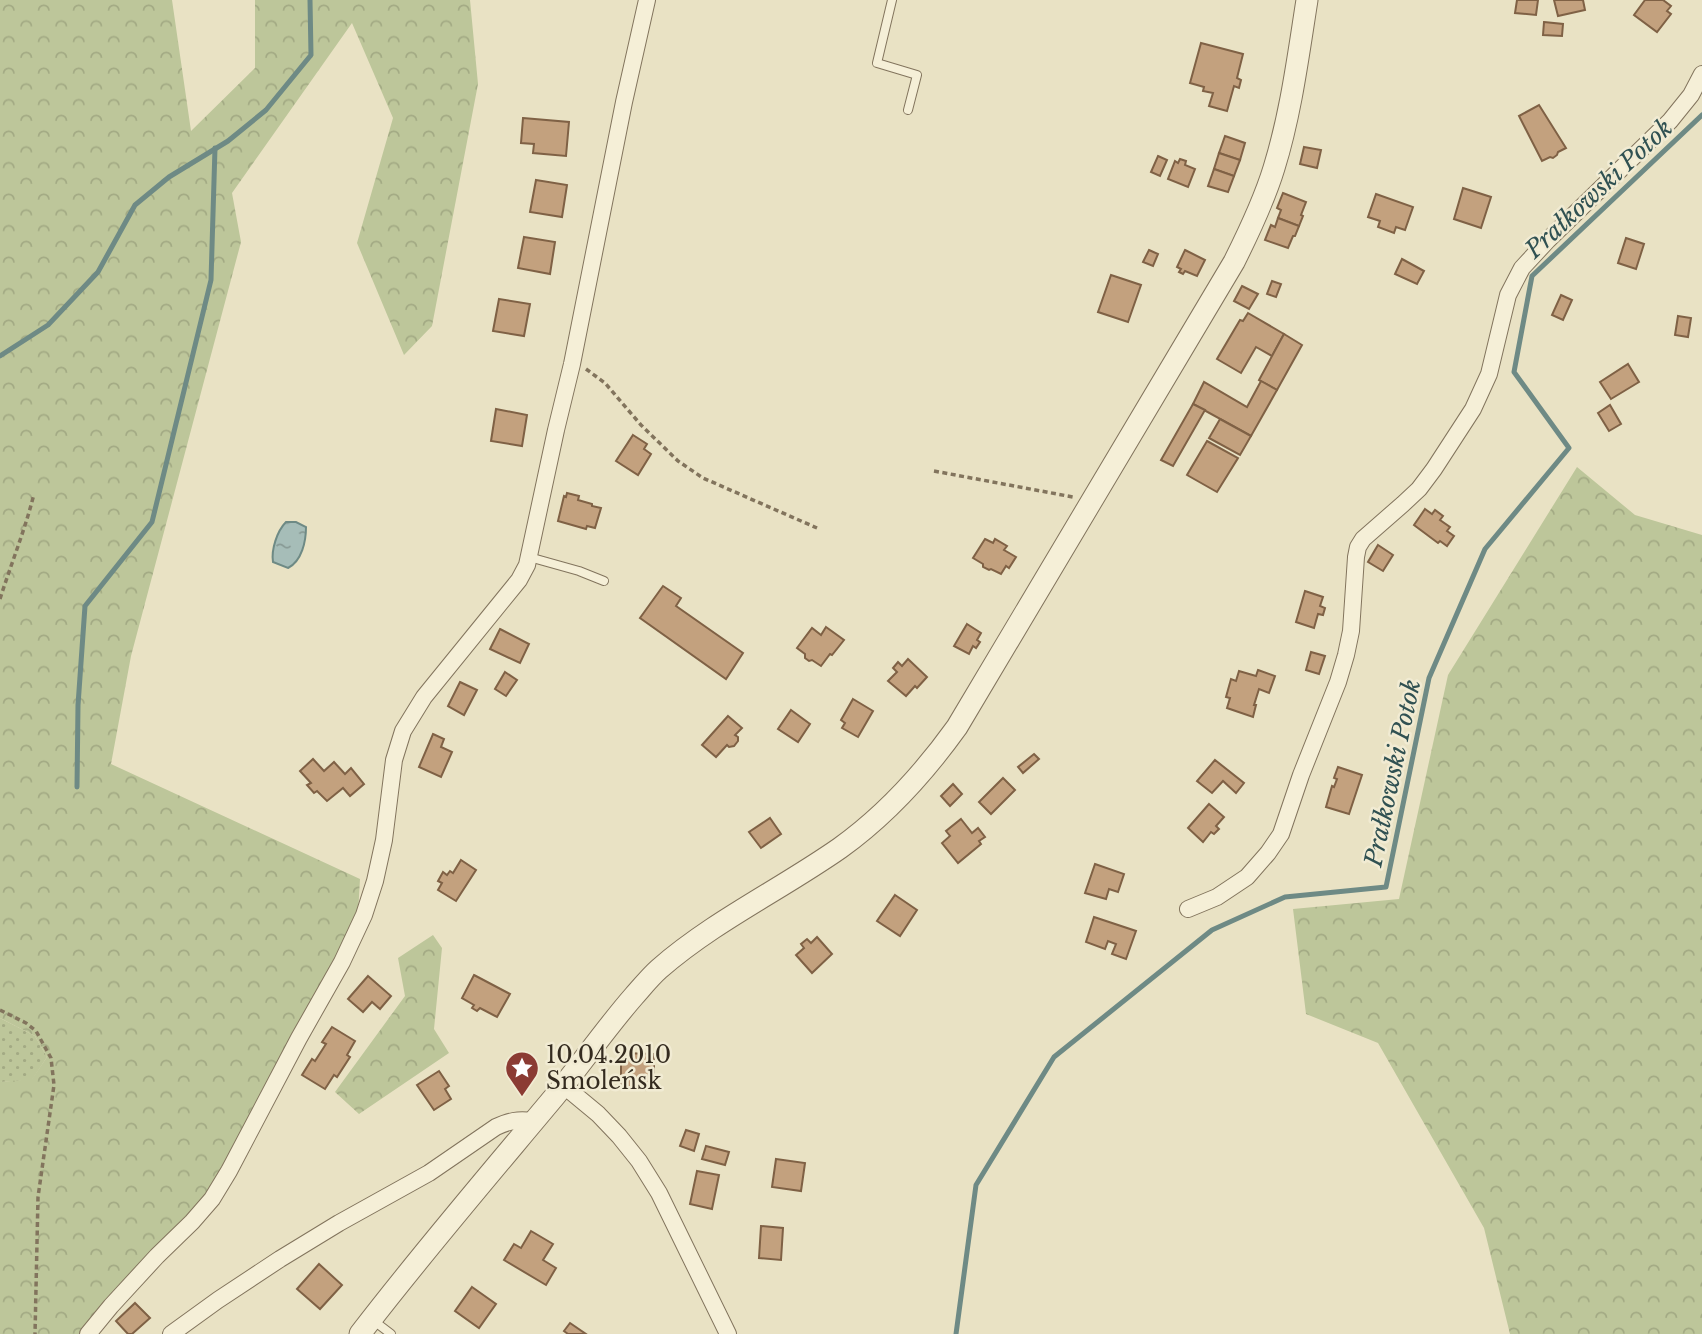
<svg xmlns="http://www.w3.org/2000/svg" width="1702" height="1334" font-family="'Libre Baskerville',serif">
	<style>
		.grass { fill: url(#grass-dots) }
		.forest { fill: url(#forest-crowns) }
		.water { fill: url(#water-ripples); stroke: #6e8a85; stroke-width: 2 }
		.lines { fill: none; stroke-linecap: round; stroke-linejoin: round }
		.stream { stroke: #6e8a85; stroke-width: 5 }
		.building { fill: #c3a17e; stroke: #7f6145; stroke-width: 2 }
		.service-casing { stroke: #82745d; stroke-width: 10 }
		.minor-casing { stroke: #82745d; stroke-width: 18 }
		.tertiary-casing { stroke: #82745d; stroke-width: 23 }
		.path { stroke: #82745d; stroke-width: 3.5; stroke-dasharray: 5 3.5; stroke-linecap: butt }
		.service { stroke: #f5efd7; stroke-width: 8 }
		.minor { stroke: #f5efd7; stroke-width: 16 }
		.tertiary { stroke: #f5efd7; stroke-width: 21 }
		.labels { text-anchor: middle; stroke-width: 5; stroke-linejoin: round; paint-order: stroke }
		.poi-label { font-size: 23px; fill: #342b1f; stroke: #f1ebd3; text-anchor: start }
		.water-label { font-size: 24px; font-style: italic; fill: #305152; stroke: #f1ebd3 }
	</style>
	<defs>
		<pattern id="grass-dots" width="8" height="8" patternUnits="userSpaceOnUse" patternTransform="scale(1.75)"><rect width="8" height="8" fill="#bdc69a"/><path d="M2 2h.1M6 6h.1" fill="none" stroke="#a3aa84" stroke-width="1.8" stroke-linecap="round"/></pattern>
		<pattern id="forest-crowns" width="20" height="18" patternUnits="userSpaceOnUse" patternTransform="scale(1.75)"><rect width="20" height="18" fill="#bdc69a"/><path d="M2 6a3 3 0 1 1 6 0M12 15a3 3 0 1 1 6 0" fill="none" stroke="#a3aa84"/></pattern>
		<pattern id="water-ripples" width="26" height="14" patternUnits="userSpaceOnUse" patternTransform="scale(1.75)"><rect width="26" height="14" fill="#a6bdb8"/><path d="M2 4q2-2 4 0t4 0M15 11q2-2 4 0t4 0" fill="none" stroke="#889a95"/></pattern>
	</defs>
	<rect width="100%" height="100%" fill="#e9e2c4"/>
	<!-- grass -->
	<path class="grass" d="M0,1018l35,18 12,21 -15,23 -32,2z"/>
	<!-- forest -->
	<g class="forest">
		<path d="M0,0h172l19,131 64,-63v-68h215l8,84 -46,242 -28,29 -47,-112 36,-125 -41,-95 -120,170 9,49 -110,414 -20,108 249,115 -2,35 -154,286 -122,134h-82v-252l32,-3 15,-22 -12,-21 -35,-18z"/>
		<path d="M1577,467l58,48 67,20v799h-192l-26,-106 -106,-185 -72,-29 -13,-105 106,-10 49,-224z"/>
		<path d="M433,935l9,13 -8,81 15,24 -90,61 -24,-22 70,-96 -7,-38z"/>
	</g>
	<!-- water -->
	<path class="water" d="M286,522h10l10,5c0,14 -4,34 -18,41l-15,-6c-2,-12 4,-31 13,-40z"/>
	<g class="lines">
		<!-- stream -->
		<g class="stream">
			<path d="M0,356l48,-31 50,-53 37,-67 34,-28 59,-36 38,-31 45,-55 -1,-55"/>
			<path d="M77,787l1,-82 7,-99 67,-84 59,-242 4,-132"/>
			<path d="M956,1334l20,-149 78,-128 158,-127 73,-33 101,-10 43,-209 56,-129 84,-101 -55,-76 18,-96 170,-161"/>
		</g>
	</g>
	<!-- building -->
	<g class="building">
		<path d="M1517,0h21l-2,15 -21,-2z"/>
		<path d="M1554,0h29l2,10 -27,6z"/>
		<path d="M1645,0h18l8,6 -4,5 4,3 -14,18 -23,-17z"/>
		<path d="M1544,22l19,2 -1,12 -19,-1z"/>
		<path d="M1201,43l42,11 -6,24 4,2 -2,8 -5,-2 -7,25 -18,-5 4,-13 -10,-2 1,-4 -14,-4z"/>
		<path d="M1539,105l27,43 -8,4 -1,3 -4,3 -3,-1 -8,4 -23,-45z"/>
		<path d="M523,118l46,4 -3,34 -33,-3 1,-9 -13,-1z"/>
		<path d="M1225,136l20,7 -5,17 -21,-7z"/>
		<path d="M1304,147l17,3 -4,18 -17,-4z"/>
		<path d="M1219,153l21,7 -6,16 -20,-7z"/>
		<path d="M1158,156l9,4 -7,16 -9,-4z"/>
		<path d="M1180,159l6,2 -1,4 10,4 -7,18 -20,-8 7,-18 3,2z"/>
		<path d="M1214,169l20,7 -6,16 -20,-6z"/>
		<path d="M536,180l31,5 -5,32 -32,-5z"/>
		<path d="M1463,188l28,9 -10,31 -27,-9z"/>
		<path d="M1283,193l23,9 -5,13 2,1 -4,10 -21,-8 3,-8 -4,-2z"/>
		<path d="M1376,194l37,13 -8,23 -9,-3 -2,6 -16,-6 2,-6 -12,-4z"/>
		<path d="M1278,218l21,8 -4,10h-2l-5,12 -23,-8 6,-15 4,2z"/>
		<path d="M524,237l31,5 -5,32 -32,-6z"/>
		<path d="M1626,238l18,6 -8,25 -18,-6z"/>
		<path d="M1149,250l9,4 -5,12 -10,-4z"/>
		<path d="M1185,250l20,10 -8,16 -12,-5 -2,3 -4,-2 2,-3 -4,-2z"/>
		<path d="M1402,259l22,12 -7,13 -22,-10z"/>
		<path d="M1111,275l30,10 -13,37 -30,-10z"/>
		<path d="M1272,281l9,3 -5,13 -9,-3z"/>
		<path d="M1242,286l16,8 -9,15 -15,-8z"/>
		<path d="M1561,295l11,5 -9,20 -11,-5z"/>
		<path d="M499,299l31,5 -6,32 -31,-5z"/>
		<path d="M1248,313l36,21 -12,22 -16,-9 -15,26 -24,-14 23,-39 3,1z"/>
		<path d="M1678,316l13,2 -3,19 -13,-2z"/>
		<path d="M1284,334l18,11 -25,45 -18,-10z"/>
		<path d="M1628,364l11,18 -28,17 -11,-17z"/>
		<path d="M1261,381l16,9 -26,46 -58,-32 11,-22 43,25z"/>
		<path d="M1193,404l12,6 -32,56 -12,-6z"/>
		<path d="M1610,405l11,19 -12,7 -11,-18z"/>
		<path d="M496,409l31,6 -5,31 -31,-5z"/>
		<path d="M1220,419l31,17 -11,19 -31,-17z"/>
		<path d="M633,435l14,9 -3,5 7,5 -13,21 -22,-14z"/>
		<path d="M1207,441l31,17 -21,34 -30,-17z"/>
		<path d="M567,493l12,3 -1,4 14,4v2l9,2 -6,20 -8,-2 -1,3 -28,-8 6,-25 2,1z"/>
		<path d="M1425,509l7,5 3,-4 8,6 -3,4 10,7 -3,4 7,5 -7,10 -7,-5 -2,2 -24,-18z"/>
		<path d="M985,539l8,4 2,-4 12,7 -3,4 12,7 -7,11 -3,-2 -5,8 -10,-5 -2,1 -6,-3v-3l-10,-6z"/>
		<path d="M1378,545l15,10 -10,16 -15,-9z"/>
		<path d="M663,586l18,12 -5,8 67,47 -17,26 -86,-61z"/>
		<path d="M1305,591l18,6 -3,9 5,2 -2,7 -5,-1 -4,14 -18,-6z"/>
		<path d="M967,624l14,9 -4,7 3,2 -4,6 -3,-2 -4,8 -15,-8z"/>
		<path d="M826,627l18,13 -12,15 -2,-1 -9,12 -9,-6 -3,1 -4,-3v-4l-8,-6 15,-20 9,7z"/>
		<path d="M500,629l29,15 -9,19 -30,-14z"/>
		<path d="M1311,652l14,4 -6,18 -13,-4z"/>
		<path d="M908,659l19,18 -10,11 -2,-2 -9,10 -18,-15 9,-9 -4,-4 5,-6 4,4z"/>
		<path d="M1258,670l17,6 -6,17 -10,-4 -5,16h2l-3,12 -26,-9 3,-10 -4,-1 5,-18 5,2 3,-10 17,5z"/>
		<path d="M505,672l12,8 -11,16 -11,-7z"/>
		<path d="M460,682l17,8 -13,25 -16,-9z"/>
		<path d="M853,699l20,12 -15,26 -16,-9 3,-5 -4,-3z"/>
		<path d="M791,710l19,14 -12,18 -20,-13z"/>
		<path d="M728,716l14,12 -7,7 3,2v4l-4,5 -5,1 -2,-2 -11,12 -14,-12z"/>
		<path d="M433,734l11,5 -3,8 11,5 -11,25 -22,-10z"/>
		<path d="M1034,754l5,5 -16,14 -5,-6z"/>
		<path d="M313,759l11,12 10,-9 11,12 6,-6 13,16 -14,12 -7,-8 -16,13 -10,-10 -3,2 -7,-8 4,-2 -11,-12z"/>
		<path d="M1215,760l29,23 -8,10 -13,-12 -11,12 -15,-12z"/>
		<path d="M1338,767l24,8 -13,39 -23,-7 6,-21 2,1 3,-8 -3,-1z"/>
		<path d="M1003,778l12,12 -24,24 -12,-12z"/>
		<path d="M953,784l9,10 -12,12 -9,-10z"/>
		<path d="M1209,804l15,13 -8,9 3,3 -5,5 -3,-2 -8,10 -15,-14z"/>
		<path d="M770,818l11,16 -20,14 -12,-16z"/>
		<path d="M961,819l11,14 6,-5 7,9 -6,4 2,3 -23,19 -16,-20 8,-7 -4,-5z"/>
		<path d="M461,860l15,10 -20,31 -18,-11 4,-7 -4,-2 5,-9 4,3 3,-4 3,2z"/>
		<path d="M1095,864l29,10 -6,18 -9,-3 -3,10 -21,-6z"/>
		<path d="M895,895l22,15 -17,26 -23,-15z"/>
		<path d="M1094,917l42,14 -10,28 -14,-5 4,-10 -8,-3 -3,8 -19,-7z"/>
		<path d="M817,937l15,17 -20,19 -16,-18 8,-7 -3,-4 6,-5 4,4z"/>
		<path d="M474,975l36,19 -13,23 -17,-9 -3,3 -5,-3 2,-3 -12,-7z"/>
		<path d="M368,976l23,20 -11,13 -8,-7 -9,10 -15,-13z"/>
		<path d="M332,1027l23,14 -8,14 3,2 -13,20 -3,-2 -9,14 -23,-14 10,-16 3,2 11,-17 -4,-2z"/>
		<path d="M621,1053l33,1v36h-33z"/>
		<path d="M439,1071l10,15 -4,3 6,10 -17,11 -17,-25z"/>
		<path d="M686,1130l13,4 -5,17 -14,-5z"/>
		<path d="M706,1146l23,6 -4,13 -23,-6z"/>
		<path d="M776,1159l29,4 -4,28 -29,-4z"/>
		<path d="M697,1171l22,4 -7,34 -22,-5z"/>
		<path d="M761,1226l22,2 -2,32 -22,-2z"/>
		<path d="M531,1231l22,13 -10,16 13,8 -10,17 -42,-25 10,-16 7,4z"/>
		<path d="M319,1264l23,21 -22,24 -23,-20z"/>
		<path d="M472,1287l24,17 -17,24 -24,-17z"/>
		<path d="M135,1303l15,15 -18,16h-4l-12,-13z"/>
		<path d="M570,1323l16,11h-18l-4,-3z"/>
	</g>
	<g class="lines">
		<!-- service casing -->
		<g class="service-casing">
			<g id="service">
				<path d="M892,0l-15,63 40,12 -9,35"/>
				<path d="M529,557l50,14 25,10"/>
				<path d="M374,1321l17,13"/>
			</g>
		</g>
		<!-- minor casing -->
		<g class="minor-casing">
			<g id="minor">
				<path d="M1188,909l29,-12 30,-20 21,-24 13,-19 20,-59 37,-93 8,-27 5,-24 5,-74 2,-10 5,-8 40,-35 16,-15 15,-20 39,-60 16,-35 19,-79 14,-27 26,-28 122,-119 21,-26 11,-21"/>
				<path d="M563,1085l35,29 21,22 20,25 20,32 69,141"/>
				<path d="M88,1334l23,-28 46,-50 35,-34 20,-23 17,-28 70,-133 43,-76 22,-47 11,-34 9,-41 10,-80 9,-29 21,-34 95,-117 8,-15 29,-135 16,-66 52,-262 23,-102"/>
				<path d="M171,1334l47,-34 62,-41 59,-36 90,-50 67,-46c13,-6 22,-8 36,-6"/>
			</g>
		</g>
		<!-- tertiary casing -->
		<g class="tertiary-casing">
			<path id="tertiary" d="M360,1334c62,-81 129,-159 195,-238 27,-33 51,-68 79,-100 8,-9 16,-19 25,-27 55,-48 121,-79 181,-121 46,-33 84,-75 117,-121l277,-465c15,-30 30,-61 40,-94 17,-55 24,-111 33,-168"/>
		</g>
		<!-- path -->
		<g class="path">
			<path d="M586,369l19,14 36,42 37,36 25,17 114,50"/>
			<path d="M934,471l139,26"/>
			<path d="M0,599c11,-35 25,-69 34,-105"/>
			<path d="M0,1010l26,13 10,8 15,27 3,27 -16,112 -3,137"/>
		</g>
		<!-- service -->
		<use href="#service" class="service"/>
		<!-- minor -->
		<use href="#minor" class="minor"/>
		<!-- tertiary -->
		<use href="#tertiary" class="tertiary"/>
	</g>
	<!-- icons -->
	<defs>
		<g id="sight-pin" transform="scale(1.75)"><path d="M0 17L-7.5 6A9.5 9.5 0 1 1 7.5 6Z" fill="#8b3b33" stroke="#f1ebd3"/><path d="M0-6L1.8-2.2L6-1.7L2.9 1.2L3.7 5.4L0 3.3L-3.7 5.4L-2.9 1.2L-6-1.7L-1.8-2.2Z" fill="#fff"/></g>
	</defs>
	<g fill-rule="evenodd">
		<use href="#sight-pin" x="522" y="1068"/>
	</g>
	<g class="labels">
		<!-- poi labels -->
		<g class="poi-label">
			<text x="546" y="1063">10.04.2010<tspan x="546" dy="26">Smoleńsk</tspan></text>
		</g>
		<!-- water labels -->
		<g class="water-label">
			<text transform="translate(1599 189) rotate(-43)" y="8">Prałkowski Potok</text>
			<text transform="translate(1393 773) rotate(-78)" y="8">Prałkowski Potok</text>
		</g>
	</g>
</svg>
